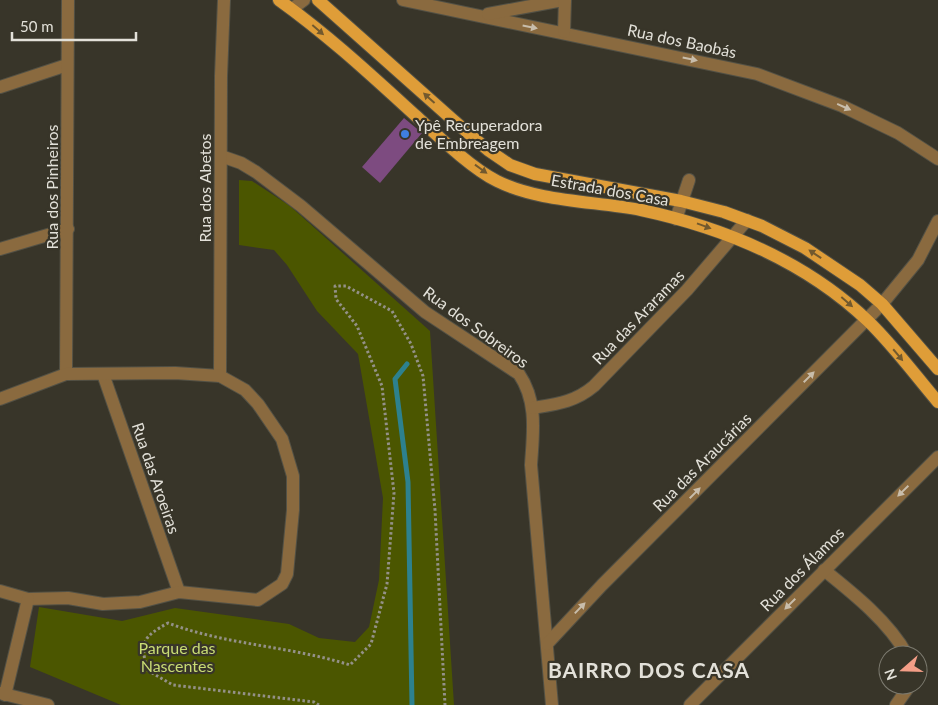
<svg xmlns="http://www.w3.org/2000/svg" width="938" height="705" font-family="Lato,sans-serif">
	<style>
		.green { fill: #4b5600 }
		.lines { fill: none; stroke-linecap: round; stroke-linejoin: round }
		.stream { stroke: #2d818e; stroke-width: 5 }
		.building { fill: #7d4b80 }
		.minor-casing { stroke: #535145; stroke-width: 14 }
		.major-casing { stroke: #535145; stroke-width: 14 }
		.path { stroke: #949188; stroke-width: 3; stroke-dasharray: 2.5 2.5; stroke-linecap: butt }
		.minor { stroke: #8a6a3f; stroke-width: 12 }
		.major { stroke: #df9d38; stroke-width: 12 }
		.oneway { fill: #c8bdab }
		.oneway2 { fill: #72592e }
		.shop-dot { fill: #3f7fe0; stroke: #383529; stroke-width: 2 }
		.labels { text-anchor: middle; stroke-width: 4.5; stroke-linejoin: round; paint-order: stroke }
		.street-label { font-size: 16px; fill: #e3e1d9; stroke: #383529 }
		.poi-label { font-size: 16px; fill: #e3e1d9; stroke: #383529; text-anchor: start }
		.park-label { font-size: 16px; fill: #c9dc74; stroke: #383529 }
		.district-label { font-size: 21px; font-weight: bold; letter-spacing: 1px; fill: #e3e1d9; stroke: #383529 }
	</style>
	<rect width="100%" height="100%" fill="#383529"/>
	<!-- green -->
	<path class="green" d="M239,180l13,1 38,25 140,125 24,374h-333l-91,-38 9,-60 83,14 53,-13 114,16 30,14 36,4 14,-15 10,-47 4,-82 -25,-144 -41,-43 -30,-46 -13,-15 -35,-5z"/>
	<g class="lines">
		<!-- stream -->
		<path class="stream" d="M407,364l-12,15 13,103 4,223"/>
	</g>
	<!-- building -->
	<path class="building" d="M404,118l18,15 -42,50 -18,-16z"/>
	<g class="lines">
		<!-- minor casing -->
		<g class="minor-casing">
			<g id="minor">
				<path d="M403,0l354,74 85,32 56,27 40,26"/>
				<path d="M292,9l12,-9"/>
				<path d="M488,14l75,-14"/>
				<path d="M564,32l1,-32"/>
				<path d="M0,87l67,-22"/>
				<path d="M221,156l20,7 15,9 45,34 124,106 94,62c19,28 14,59 12,91l21,240"/>
				<path d="M676,219l13,-39"/>
				<path d="M0,249l68,-20"/>
				<path d="M66,374l2,-374"/>
				<path d="M103,374l76,218"/>
				<path d="M220,376l1,-300 3,-76"/>
				<path d="M0,399l66,-25 109,-1 45,3 25,14 13,14 24,35 11,37v34l-6,64 -5,10 -24,16 -79,-8 -39,10 -37,2 -35,-6 -40,1 -28,-8"/>
				<path d="M533,408c24,-4 42,-6 61,-22l93,-96 60,-70"/>
				<path d="M824,570c30,24 65,52 83,85"/>
				<path d="M547,644l55,-59 280,-281 36,-44 20,-39"/>
				<path d="M0,693l48,12"/>
				<path d="M5,695l23,-96"/>
				<path d="M690,705l248,-248"/>
				<path d="M896,705l14,-20"/>
			</g>
		</g>
		<!-- major casing -->
		<g class="major-casing">
			<g id="major">
				<path d="M279,0c49,35 93,76 137,116 22,20 55,52 81,65 42,21 98,20 144,29 84,18 164,51 227,111 25,24 47,54 70,81"/>
				<path d="M318,0l135,120 35,30 22,15 25,9 146,27 43,11 38,14 43,22 55,37 22,19 56,65"/>
			</g>
		</g>
		<!-- path -->
		<path class="path" d="M319,705l-5,-3 -141,-17 -26,-15c-7,-29 -4,-33 21,-47 58,22 122,23 182,42l21,-21 16,-60 7,-91 -12,-107 -25,-60 -21,-27 -1,-13h11l46,25 19,33 12,32 12,134 10,195"/>
		<!-- minor -->
		<use href="#minor" class="minor"/>
		<!-- major -->
		<use href="#major" class="major"/>
	</g>
	<!-- one-way arrows -->
	<defs><path id="oneway-solid" d="M-6-.8H1V-3.2L6.5 0L1 3.2V.8H-6Z" transform="scale(1.25)"/></defs>
	<g class="oneway">
		<use href="#oneway-solid" transform="translate(530 27) rotate(11)"/>
		<use href="#oneway-solid" transform="translate(690 59) rotate(12)"/>
		<use href="#oneway-solid" transform="translate(844 107) rotate(24)"/>
		<use href="#oneway-solid" transform="translate(809 377) rotate(-45)"/>
		<use href="#oneway-solid" transform="translate(903 491) rotate(136)"/>
		<use href="#oneway-solid" transform="translate(695 493) rotate(-45)"/>
		<use href="#oneway-solid" transform="translate(790 604) rotate(135)"/>
		<use href="#oneway-solid" transform="translate(580 608) rotate(-46)"/>
	</g>
	<g class="oneway2">
		<use href="#oneway-solid" transform="translate(318 30) rotate(41)"/>
		<use href="#oneway-solid" transform="translate(429 98) rotate(-138)"/>
		<use href="#oneway-solid" transform="translate(481 169) rotate(36)"/>
		<use href="#oneway-solid" transform="translate(704 226) rotate(20)"/>
		<use href="#oneway-solid" transform="translate(815 254) rotate(-146)"/>
		<use href="#oneway-solid" transform="translate(847 302) rotate(41)"/>
		<use href="#oneway-solid" transform="translate(898 355) rotate(50)"/>
	</g>
	<!-- markers -->
	<circle class="shop-dot" cx="405" cy="134" r="5"/>
	<g class="labels">
		<!-- street labels -->
		<g class="street-label">
			<text transform="translate(682 41) rotate(12)" y="6">Rua dos Baobás</text>
			<text transform="translate(52 187) rotate(-90)" y="6">Rua dos Pinheiros</text>
			<text transform="translate(205 188) rotate(-90)" y="6">Rua dos Abetos</text>
			<text transform="translate(610 190) rotate(10)" y="6">Estrada dos Casa</text>
			<text transform="translate(638 317) rotate(-46)" y="6">Rua das Araramas</text>
			<text transform="translate(476 327) rotate(36)" y="6">Rua dos Sobreiros</text>
			<text transform="translate(702 462) rotate(-45)" y="6">Rua das Araucárias</text>
			<text transform="translate(156 478) rotate(71)" y="6">Rua das Aroeiras</text>
			<text transform="translate(802 569) rotate(-45)" y="6">Rua dos Álamos</text>
		</g>
		<!-- poi labels -->
		<g class="poi-label">
			<text x="415" y="131">Ypê Recuperadora<tspan x="415" dy="18">de Embreagem</tspan></text>
		</g>
		<!-- park labels -->
		<g class="park-label">
			<text x="177" y="654">Parque das<tspan x="177" dy="18">Nascentes</tspan></text>
		</g>
		<!-- district labels -->
		<g class="district-label">
			<text x="649" y="678">BAIRRO DOS CASA</text>
		</g>
	</g>
	<!-- north arrow -->
	<g transform="translate(903 670) rotate(250)"><circle r="24" fill="#383529" stroke="#7c7a6f"/>
	<path d="M0-4L9 19L0 12L-9 19Z" fill="#f49e87"/>
	<text y="-8" font-size="14" font-weight="bold" text-anchor="middle" fill="#e3e1d9">N</text>
	</g>
	<!-- scale -->
	<path d="M12 32v8h124v-8" fill="none" stroke="#e3e1d9" stroke-width="2.5"/>
	<text x="20" y="32" font-size="15" fill="#e3e1d9" stroke="#383529" stroke-width="4" paint-order="stroke">50 m</text>
</svg>
